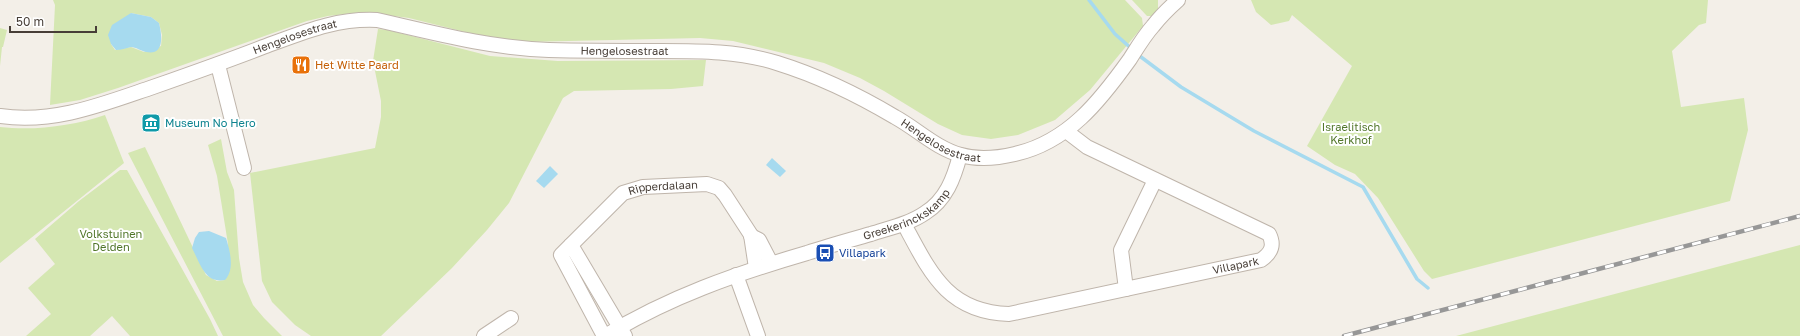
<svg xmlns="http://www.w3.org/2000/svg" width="1800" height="336" font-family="'Golos Text',sans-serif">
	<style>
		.green { fill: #d5e7b2; fill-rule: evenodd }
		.water { fill: #a6daef }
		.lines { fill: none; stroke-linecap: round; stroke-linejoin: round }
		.stream { stroke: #a6daef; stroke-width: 3.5 }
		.minor-casing { stroke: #bfb5ab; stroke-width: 16 }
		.minor { stroke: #fff; stroke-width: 14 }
		.rail-casing { stroke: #979797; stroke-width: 4.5 }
		.rail { stroke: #fff; stroke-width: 3; stroke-dasharray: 9; stroke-linecap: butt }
		.labels { text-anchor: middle; stroke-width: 4; stroke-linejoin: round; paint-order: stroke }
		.street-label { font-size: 11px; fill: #473e37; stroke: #fff }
		.food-label { font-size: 11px; fill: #c56008; stroke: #fff; text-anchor: start }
		.culture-label { font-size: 11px; fill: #0d838f; stroke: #fff; text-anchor: start }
		.park-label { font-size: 11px; fill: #52772b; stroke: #fff }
		.transit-label { font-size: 11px; fill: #164399; stroke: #fff; text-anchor: start }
	</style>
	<rect width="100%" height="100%" fill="#f3efe8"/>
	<!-- green -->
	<g class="green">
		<path d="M53,0h1072l17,18 1,8 -53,64 -35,30 -37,15 -27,4 -29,-4 -24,-11 -54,-33 -24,-13 -36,-15 -91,-22 -33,-3 -175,4 -36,-4 -80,-20 -46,-6 -35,4 -21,5 -189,67 -38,12 -30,5 5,-100zM131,13l20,4 8,6 3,12 -1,11 -17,6 -13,-5 -16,3 -4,-6z"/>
		<path d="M1132,0h26v11l-4,5h-7z"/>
		<path d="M1251,0h457l-2,23 -7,2 -27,26 9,56 63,-9 4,32 -18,71 -298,78 -8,-8 -46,-73 -23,-24 -20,-9 -28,-19 45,-80 -60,-51 -3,6 -18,4 -15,-13z"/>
		<path d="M0,28l7,2 -4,17h-1l-2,19z"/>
		<path d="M378,29l10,1 102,26 68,5 148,-1 -3,26 -32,3 -97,2 -11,7 -54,105 -22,27 -35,38 -71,68h-70l-16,-11 -23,-23 -10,-21 -12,-108 125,-25 6,-31v-16l-8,-40z"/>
		<path d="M105,115l19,48 -124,100v-136c34,4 73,-1 105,-12z"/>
		<path d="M221,139l6,33 7,18 5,68 4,24 10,23 11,13 18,18h-59l-95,-183 17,-6 61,128 11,6 8,-1 3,-36 -11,-68 -9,-31z"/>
		<path d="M120,170h7l83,149 8,17h-88l-18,-20 -22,20h-64l25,-22 -23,-26 27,-24 -20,-25 44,-38z"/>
		<path d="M1800,245v91h-344z"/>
	</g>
	<!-- water -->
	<g class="water">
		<path d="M131,13l20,4 8,6c3,12 6,33 -13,29 -5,-1 -10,-5 -15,-5 -5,1 -10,3 -15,3l-5,-6 -3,-9 4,-10z"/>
		<path d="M772,158l14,13 -6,6 -14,-12z"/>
		<path d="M550,166l8,8 -14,14 -8,-7z"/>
		<path d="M209,231l17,7c4,13 9,31 -1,42 -20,4 -25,-17 -33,-32l3,-10 4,-6z"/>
	</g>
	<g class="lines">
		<!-- stream -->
		<g class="stream">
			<path d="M1089,0l26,34 18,16"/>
			<path d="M1137,54l44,33 73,44 109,56 54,92 11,9"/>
		</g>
		<!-- minor casing -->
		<g class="minor-casing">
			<g id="minor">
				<path d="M218,65l26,103"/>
				<path id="s1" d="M0,116c54,8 103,-12 153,-29 37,-13 74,-26 110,-40 39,-14 72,-29 114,-27 57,13 113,28 172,30 37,1 75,1 112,1 40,0 78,0 116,12 42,13 81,32 118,54 22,12 42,32 66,38 17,5 37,3 54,-1 53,-12 85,-53 115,-95 7,-11 14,-23 23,-33 7,-9 16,-18 25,-26"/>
				<path id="s2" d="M904,224c26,48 43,88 105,90l252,-54c10,-7 14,-14 8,-26l-182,-87 -21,-16"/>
				<path d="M751,236l8,4 12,23"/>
				<path d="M571,245l54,91"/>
				<path d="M736,275l22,61"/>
				<path d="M1126,289l-5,-39 34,-70"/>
				<path d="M484,336l27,-18"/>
				<path id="s3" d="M604,336l-43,-81 62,-62 20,-6 64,-3 12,4 6,7 26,40 5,33"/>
				<path id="s4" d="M605,336c64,-39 130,-62 202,-83 21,-7 43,-13 64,-19 18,-6 38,-10 54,-21 21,-13 29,-35 35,-58"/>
			</g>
		</g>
		<!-- minor -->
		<use href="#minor" class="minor"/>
		<!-- rail casing -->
		<g class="rail-casing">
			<path id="rail" d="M1344,336l456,-120"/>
		</g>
		<!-- rail -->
		<use href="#rail" class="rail"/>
	</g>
	<!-- icons -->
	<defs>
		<g id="restaurant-square" transform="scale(1)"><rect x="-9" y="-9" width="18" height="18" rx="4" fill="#e8710a" stroke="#fff"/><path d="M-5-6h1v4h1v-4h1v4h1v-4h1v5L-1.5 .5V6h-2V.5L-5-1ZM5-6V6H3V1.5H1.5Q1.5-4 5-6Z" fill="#fff"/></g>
		<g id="museum-square" transform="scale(1)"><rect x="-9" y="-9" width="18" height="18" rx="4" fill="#0f9aa8" stroke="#fff"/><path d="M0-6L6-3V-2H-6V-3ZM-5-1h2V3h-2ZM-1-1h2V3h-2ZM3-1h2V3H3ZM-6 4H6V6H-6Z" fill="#fff"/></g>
		<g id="bus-square" transform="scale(1)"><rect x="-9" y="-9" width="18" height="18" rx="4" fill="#1a4fb4" stroke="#fff"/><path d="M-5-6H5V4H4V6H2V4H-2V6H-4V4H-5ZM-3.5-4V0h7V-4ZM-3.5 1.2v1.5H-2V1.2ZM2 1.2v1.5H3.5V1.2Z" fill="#fff"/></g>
	</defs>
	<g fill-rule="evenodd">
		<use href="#restaurant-square" x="301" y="65"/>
		<use href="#museum-square" x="151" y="123"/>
		<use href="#bus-square" x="825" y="253"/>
	</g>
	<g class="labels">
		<!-- street labels -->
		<g class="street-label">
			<text dy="4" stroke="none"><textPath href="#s1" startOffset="308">Hengelosestraat</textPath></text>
			<text dy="4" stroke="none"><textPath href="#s1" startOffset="643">Hengelosestraat</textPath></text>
			<text dy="4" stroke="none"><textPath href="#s1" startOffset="979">Hengelosestraat</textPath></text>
			<text dy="4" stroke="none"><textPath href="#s3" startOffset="220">Ripperdalaan</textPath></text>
			<text dy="4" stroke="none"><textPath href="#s4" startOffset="327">Greekerinckskamp</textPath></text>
			<text dy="4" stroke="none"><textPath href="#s2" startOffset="379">Villapark</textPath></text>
		</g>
		<!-- food labels -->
		<g class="food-label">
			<text x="315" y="69">Het Witte Paard</text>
		</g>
		<!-- culture labels -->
		<g class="culture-label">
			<text x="165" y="127">Museum No Hero</text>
		</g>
		<!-- park labels -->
		<g class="park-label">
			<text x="1351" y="131">Israelitisch<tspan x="1351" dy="13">Kerkhof</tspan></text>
			<text x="111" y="238">Volkstuinen<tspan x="111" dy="13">Delden</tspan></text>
		</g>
		<!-- transit labels -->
		<g class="transit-label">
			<text x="839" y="257">Villapark</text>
		</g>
	</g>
	<!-- scale -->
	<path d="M10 26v6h86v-6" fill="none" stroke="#473e37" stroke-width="2"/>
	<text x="16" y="26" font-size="12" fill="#473e37" stroke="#ffffff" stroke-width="3" paint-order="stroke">50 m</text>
</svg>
